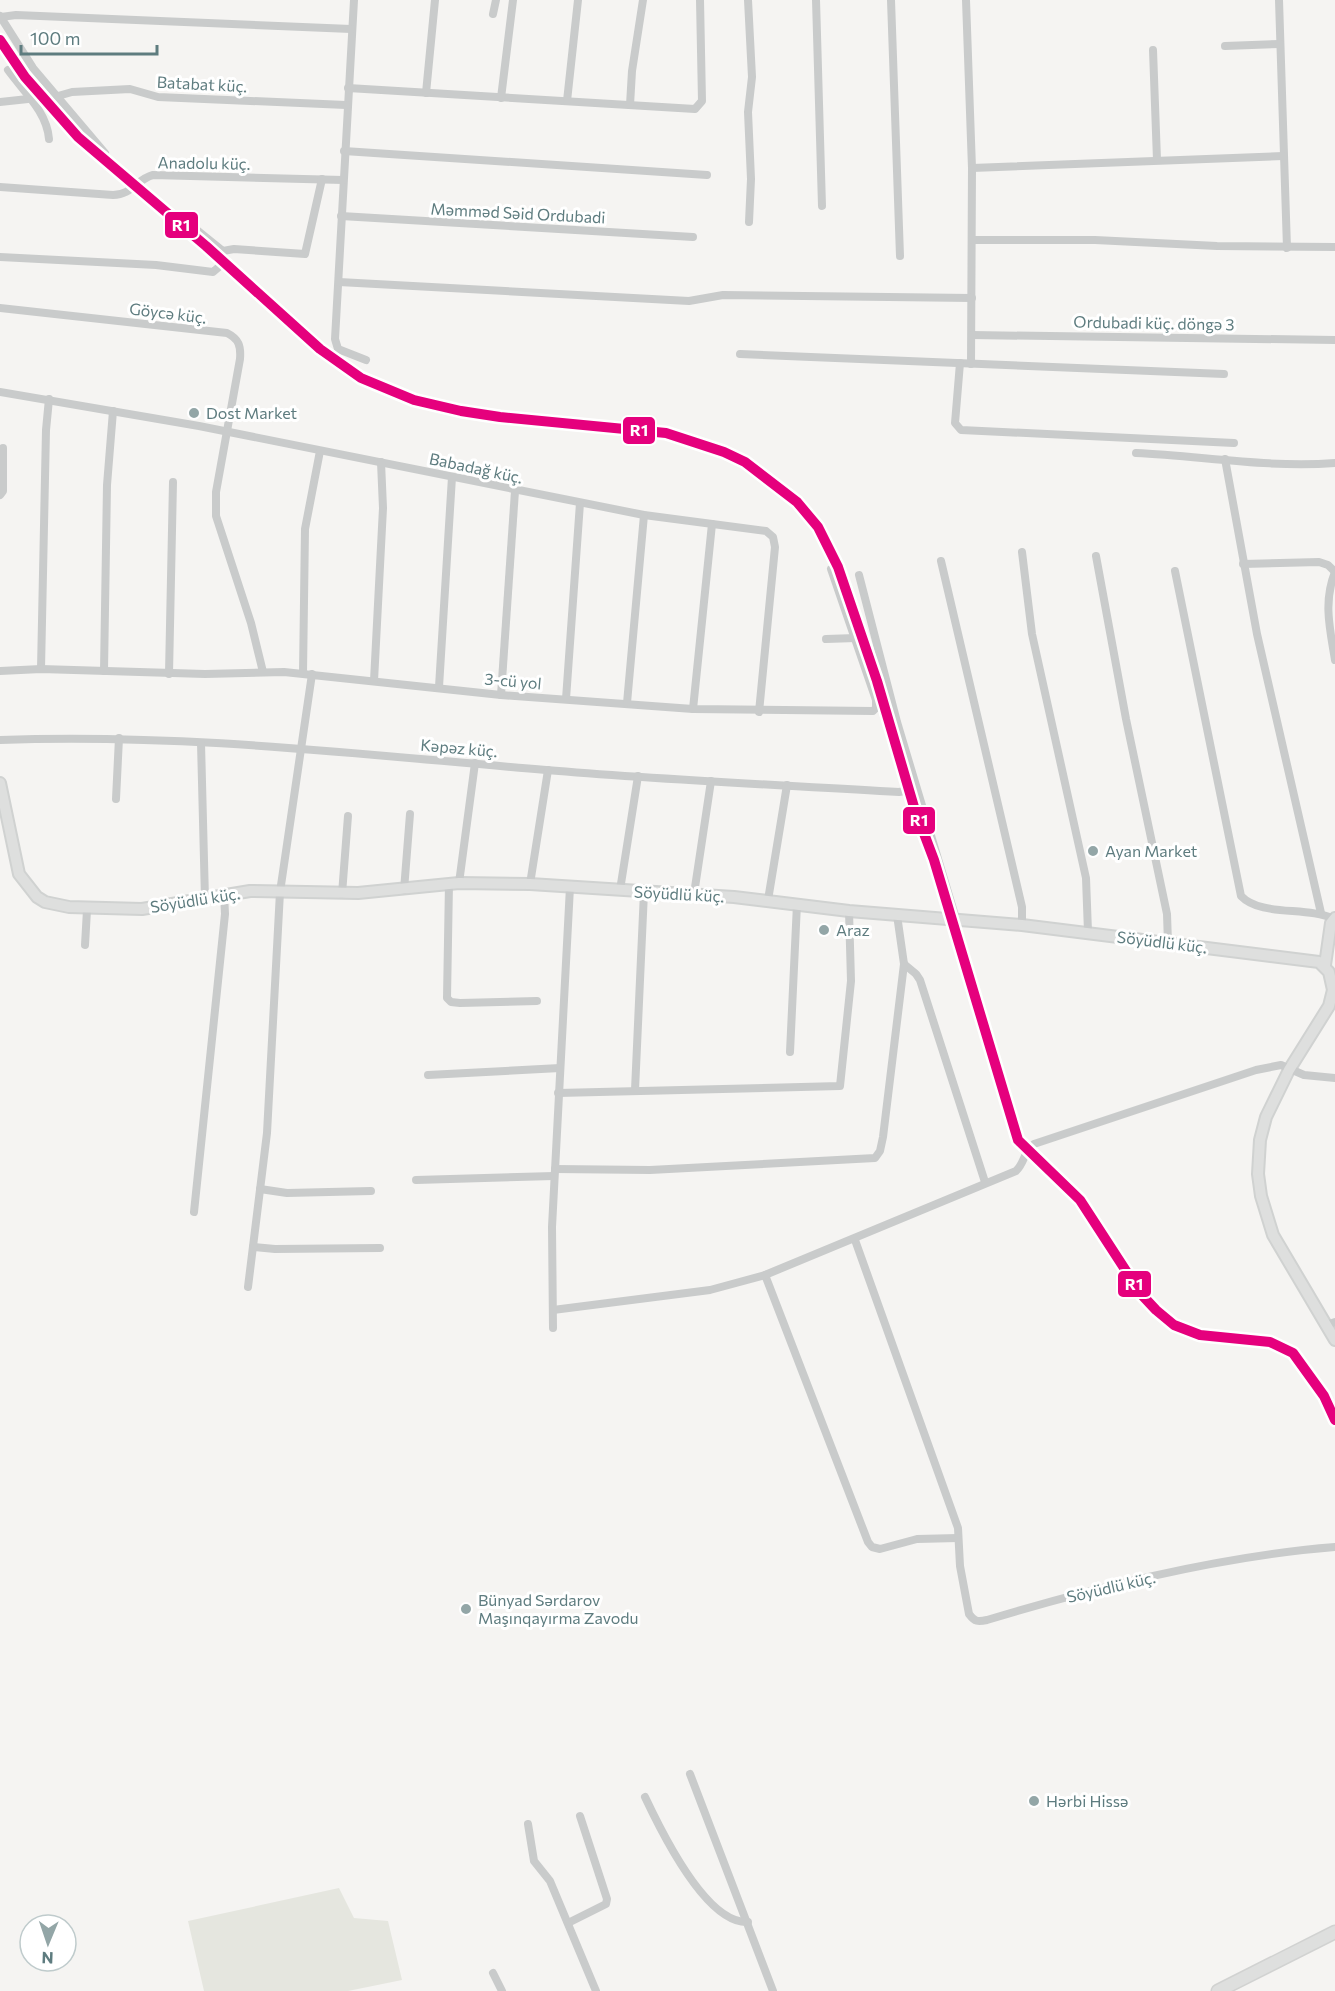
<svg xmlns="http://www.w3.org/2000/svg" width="1335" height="1991" font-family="Commissioner,sans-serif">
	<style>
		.green { fill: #e5e6df }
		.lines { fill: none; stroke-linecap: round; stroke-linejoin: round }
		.secondary-casing { stroke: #d0d2d1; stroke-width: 14 }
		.primary-casing { stroke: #d1d2d1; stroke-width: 15 }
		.street { stroke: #c9cbcb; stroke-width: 8 }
		.secondary { stroke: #dedfde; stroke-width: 10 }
		.primary { stroke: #dedfde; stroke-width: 12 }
		.rail-1-casing { stroke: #fff; stroke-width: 15 }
		.rail-1 { stroke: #e5007d; stroke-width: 10 }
		.poi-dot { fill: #93a6a7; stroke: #fff; stroke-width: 2 }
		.labels { text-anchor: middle; stroke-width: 6; stroke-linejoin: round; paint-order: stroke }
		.street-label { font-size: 16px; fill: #5e7c7f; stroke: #fff }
		.poi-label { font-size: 16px; fill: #5e7c7f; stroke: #fff; text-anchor: start }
		.line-badge { stroke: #fff; stroke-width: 2 }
		.badge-label { font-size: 16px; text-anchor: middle; font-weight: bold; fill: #fff }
	</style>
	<rect width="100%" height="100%" fill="#f5f4f2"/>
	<!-- green -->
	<path class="green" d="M339,1888l15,30 34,3 14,59 -54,11h-144l-16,-70z"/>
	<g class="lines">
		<!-- secondary casing -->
		<g class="secondary-casing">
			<g id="secondary">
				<path d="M0,783l19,91 18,23 8,5 24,5 73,2 108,-18 108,2 101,-10 71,1 204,13 115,14 173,14 297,37 10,10 4,18 -4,16 -40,64 -23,47 -6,23 -2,34 3,22 12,39 62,105"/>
				<path d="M1325,965l6,-42 4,-5"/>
			</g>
		</g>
		<!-- primary casing -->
		<g class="primary-casing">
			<path id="primary" d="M1218,1991l117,-59"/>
		</g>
		<!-- street -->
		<g class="street">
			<path d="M354,0l-19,339 3,10 28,11"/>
			<path d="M748,0l4,77 -4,35 3,67 -2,43"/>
			<path d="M816,0l6,206"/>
			<path d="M891,0l9,256"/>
			<path d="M966,0l6,168 -1,196"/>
			<path d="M1279,0l8,248"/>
			<path d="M493,14l3,-14"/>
			<path d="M0,16l33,52 72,85"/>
			<path d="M1,17l15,-2 335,14"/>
			<path d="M1225,46l55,-2"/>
			<path d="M1153,50l4,110"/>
			<path d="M8,70c16,22 39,42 41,69"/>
			<path d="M348,88l347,21 7,-8 -2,-101"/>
			<path d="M426,93l9,-93"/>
			<path d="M58,96l14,-4 58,-3 28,8 188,8"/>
			<path d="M501,98l12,-98"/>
			<path d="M567,101l11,-101"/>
			<path d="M0,102l28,-3"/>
			<path d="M630,105l2,-34 11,-71"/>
			<path d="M344,151l363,24"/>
			<path d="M972,168l311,-12"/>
			<path d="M0,187l113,8c19,0 24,-16 40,-20l190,5"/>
			<path d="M341,216l352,21"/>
			<path d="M197,230l26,21"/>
			<path d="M972,240h123l122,6 118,1"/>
			<path d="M223,251l11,-2 71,5 17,-75"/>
			<path d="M0,257l156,8 57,7 7,-6 3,-15"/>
			<path d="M339,282l350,19 34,-6 249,3"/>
			<path d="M0,308l227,25c12,6 14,13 13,26l-24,133v24l35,107 12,49"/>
			<path d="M972,335l363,5"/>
			<path d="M740,354l484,20"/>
			<path d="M960,363l-5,60 6,7 273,13"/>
			<path d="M0,392l199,34 445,89 122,16 7,6 2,10 -16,165"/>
			<path d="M1136,453c66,3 132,15 199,10"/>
			<path d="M1225,459l32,175 64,279"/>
			<path d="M0,495l3,-4v-43"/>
			<path d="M1022,552l10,82 54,244 2,54"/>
			<path d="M1096,556l30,163 41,195 1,29"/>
			<path d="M941,561l81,346v18"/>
			<path d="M1243,564l76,-2 9,3 7,7"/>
			<path d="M1175,571l66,325c20,21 66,10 93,23"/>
			<path d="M1335,572c-12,30 -5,57 0,88"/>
			<path d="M859,575l38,147 59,197"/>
			<path d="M826,639l30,-1"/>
			<path d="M41,669l5,-239 3,-31"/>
			<path d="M0,671l41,-2 164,5 79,-2 217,23 192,14 180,2 3,-3v-8l-45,-131"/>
			<path d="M104,671l3,-186 6,-74"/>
			<path d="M303,673l2,-144 15,-78"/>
			<path d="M169,674l4,-192"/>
			<path d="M374,681l9,-173 -2,-46"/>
			<path d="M439,687l13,-210"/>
			<path d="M501,695l14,-204"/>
			<path d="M566,699l14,-196"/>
			<path d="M627,703l17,-188"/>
			<path d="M693,709l19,-185"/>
			<path d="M0,740c183,-7 365,15 546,30 118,10 236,15 353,22l17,-3"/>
			<path d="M201,743l4,156"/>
			<path d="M116,799l3,-61"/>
			<path d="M449,883l-2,115 4,4 9,1 77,-2"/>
			<path d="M459,883l16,-120"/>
			<path d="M530,884l18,-114"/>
			<path d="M404,890l6,-76"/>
			<path d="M620,890l18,-114"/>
			<path d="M342,894l6,-78"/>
			<path d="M694,894l17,-113"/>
			<path d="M768,900l19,-115"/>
			<path d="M897,915l7,49 12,10 4,6 65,202"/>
			<path d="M85,945l2,-35"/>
			<path d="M790,1052l7,-148"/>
			<path d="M428,1075l132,-7"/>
			<path d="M635,1090l9,-198"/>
			<path d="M558,1093l282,-7 11,-105 -2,-70"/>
			<path d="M555,1169l95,1 225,-12 5,-7 3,-14 21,-173"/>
			<path d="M416,1180l138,-4"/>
			<path d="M260,1189l27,4 84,-2"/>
			<path d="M194,1212l31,-298 -1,-20"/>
			<path d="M855,1240l103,288 2,38 9,48c6,8 9,8 18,6 109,-33 234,-64 348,-73"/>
			<path d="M253,1247l22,2 105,-1"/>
			<path d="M765,1275l103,267 4,5 8,2 37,-10 41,-1"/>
			<path d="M248,1287l19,-154 13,-241 32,-218"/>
			<path d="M553,1310l157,-20 55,-15 251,-104c9,-8 7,-19 18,-27l222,-74 25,-5 23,10 31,3"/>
			<path d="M1326,1325l9,-3"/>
			<path d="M553,1328l-1,-101 18,-340"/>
			<path d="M690,1774l83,217"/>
			<path d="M645,1797c16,34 61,127 103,125"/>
			<path d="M528,1824l6,37 16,20 46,110"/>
			<path d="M568,1923l38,-19 1,-5 -27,-83"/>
			<path d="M493,1973l9,18"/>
		</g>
		<!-- secondary -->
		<use href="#secondary" class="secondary"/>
		<!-- primary -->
		<use href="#primary" class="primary"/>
		<!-- rail-1 casing -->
		<g class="rail-1-casing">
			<path id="rail-1" d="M0,40l25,37 53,60 128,109 114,103 41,29 53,22 47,11 39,6 166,16 58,19 21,10 52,40 21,25 20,40 39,114 37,126 20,53 84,280 62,60 61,94 15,16 18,15 26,10 70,7 23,11 31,43 11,24"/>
		</g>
		<!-- rail-1 -->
		<use href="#rail-1" class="rail-1"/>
	</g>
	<!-- markers -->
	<g class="poi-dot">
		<circle cx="194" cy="413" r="6"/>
		<circle cx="1093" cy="851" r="6"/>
		<circle cx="824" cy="930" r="6"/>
		<circle cx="466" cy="1609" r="6"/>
		<circle cx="1034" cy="1801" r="6"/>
	</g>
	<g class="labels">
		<!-- street labels -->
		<g class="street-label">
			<text transform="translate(202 84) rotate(3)" y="6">Batabat küç.</text>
			<text transform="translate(204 163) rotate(1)" y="6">Anadolu küç.</text>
			<text transform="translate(518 213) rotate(3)" y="6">Məmməd Səid Ordubadi</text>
			<text transform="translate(168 313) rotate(7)" y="6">Göycə küç.</text>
			<text transform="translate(1154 323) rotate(1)" y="6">Ordubadi küç. döngə 3</text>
			<text transform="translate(476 468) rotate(12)" y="6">Babadağ küç.</text>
			<text transform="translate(513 681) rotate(5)" y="6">3-cü yol</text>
			<text transform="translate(459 748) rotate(5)" y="6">Kəpəz küç.</text>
			<text transform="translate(679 894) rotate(3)" y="6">Söyüdlü küç.</text>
			<text transform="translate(195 900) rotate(-9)" y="6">Söyüdlü küç.</text>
			<text transform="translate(1162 942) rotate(7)" y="6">Söyüdlü küç.</text>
			<text transform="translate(1111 1587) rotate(-13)" y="6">Söyüdlü küç.</text>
		</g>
		<!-- poi labels -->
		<g class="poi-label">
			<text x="206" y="419">Dost Market</text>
			<text x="1105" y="857">Ayan Market</text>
			<text x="836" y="936">Araz</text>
			<text x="478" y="1606">Bünyad Sərdarov<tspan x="478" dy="18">Maşınqayırma Zavodu</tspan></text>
			<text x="1046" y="1807">Hərbi Hissə</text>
		</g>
	</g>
	<g class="line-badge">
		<rect x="164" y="211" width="35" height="28" rx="6" fill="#e5007d"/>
		<rect x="622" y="416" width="34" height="29" rx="6" fill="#e5007d"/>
		<rect x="902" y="806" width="34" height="29" rx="6" fill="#e5007d"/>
		<rect x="1117" y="1270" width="35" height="28" rx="6" fill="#e5007d"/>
	</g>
	<g class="badge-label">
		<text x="181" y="231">R1</text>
		<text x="639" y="436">R1</text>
		<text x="919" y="826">R1</text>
		<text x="1134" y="1290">R1</text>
	</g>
	<!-- north arrow -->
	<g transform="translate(48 1943) rotate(182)"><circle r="28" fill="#ffffff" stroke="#bfcbcc" stroke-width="1.5"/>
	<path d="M0-4.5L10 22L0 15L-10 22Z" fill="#93a6a7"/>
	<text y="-9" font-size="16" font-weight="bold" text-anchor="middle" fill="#5e7c7f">N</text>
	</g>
	<!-- scale -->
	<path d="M21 45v9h136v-9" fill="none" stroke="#5e7c7f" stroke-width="3"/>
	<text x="30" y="45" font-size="18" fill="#5e7c7f" stroke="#ffffff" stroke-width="4.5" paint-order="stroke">100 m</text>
</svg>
